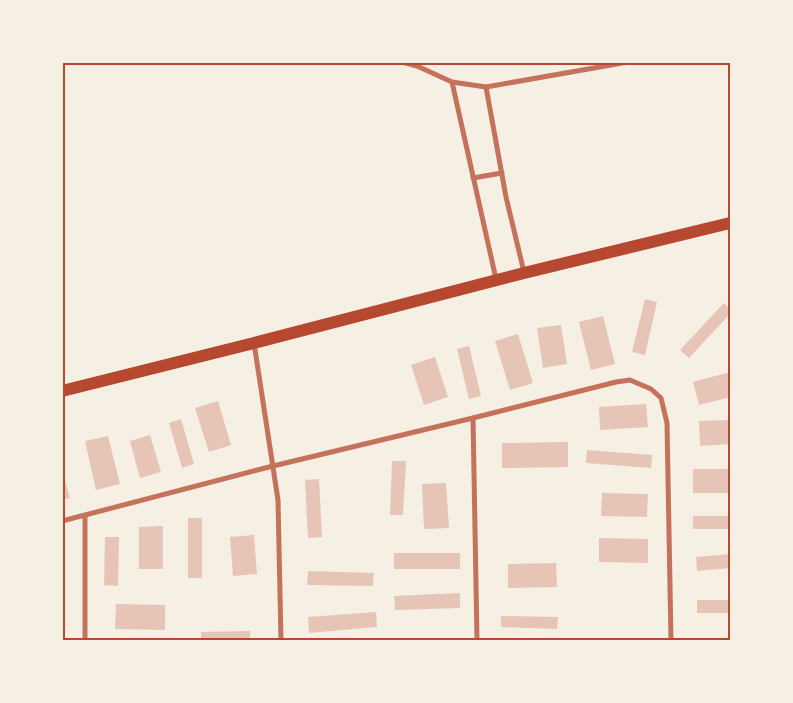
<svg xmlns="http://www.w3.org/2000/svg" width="793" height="703" font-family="Lora,serif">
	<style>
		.building { fill: #e6c5b7 }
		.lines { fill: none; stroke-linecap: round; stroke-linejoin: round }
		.minor { stroke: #c5725c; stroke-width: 5 }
		.primary { stroke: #b5482f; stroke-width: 12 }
		.neatline { fill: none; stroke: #b5482f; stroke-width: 2 }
	</style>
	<rect width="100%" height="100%" fill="#f6efe4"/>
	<!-- building -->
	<g class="building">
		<path d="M645,299l12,3 -12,53 -13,-3z"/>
		<path d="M724,303l6,7v4l-41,44 -9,-8z"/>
		<path d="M603,316l12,48 -24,6 -12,-48z"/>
		<path d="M561,325l6,39 -24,4 -6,-40z"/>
		<path d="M518,334l15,49 -23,7 -15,-49z"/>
		<path d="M469,346l12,50 -12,3 -12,-50z"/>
		<path d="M435,357l13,40 -24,8 -13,-40z"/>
		<path d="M730,372v25l-31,8 -6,-23z"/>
		<path d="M218,401l13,44 -22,7 -14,-44z"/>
		<path d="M646,404l2,23 -48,3 -1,-23z"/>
		<path d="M181,419l13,45 -12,4 -13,-45z"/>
		<path d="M730,420v24l-30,2 -1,-25z"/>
		<path d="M150,435l11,37 -21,6 -10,-37z"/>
		<path d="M108,436l12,48 -24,6 -11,-49z"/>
		<path d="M568,442v25l-66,1v-25z"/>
		<path d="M587,450l65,5 -1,13 -65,-5z"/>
		<path d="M392,461h14l-3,54h-13z"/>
		<path d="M62,469l8,29 -8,2z"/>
		<rect x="693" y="469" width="37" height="24"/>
		<path d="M319,479l3,58 -14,1 -3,-58z"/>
		<path d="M446,483l3,45 -25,1 -2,-45z"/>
		<path d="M602,493l46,1 -1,23 -46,-1z"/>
		<rect x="693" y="516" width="37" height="13"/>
		<rect x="188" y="518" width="14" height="60"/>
		<path d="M163,526v43h-24v-42z"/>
		<path d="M254,535l3,39 -24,2 -3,-39z"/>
		<path d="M105,537h14l-1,49 -14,-1z"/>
		<path d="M599,538l49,1v24l-49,-1z"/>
		<rect x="394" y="553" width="66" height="16"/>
		<path d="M730,554v14l-33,3 -1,-14z"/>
		<path d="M556,563l1,24 -49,1v-24z"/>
		<path d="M308,571l66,2 -1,13 -66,-1z"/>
		<path d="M460,593v15l-65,2 -1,-14z"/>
		<rect x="697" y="600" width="33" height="13"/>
		<path d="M116,604l49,1v25l-50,-1z"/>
		<path d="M376,612l1,15 -68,6 -1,-16z"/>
		<path d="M501,616l57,1 -1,12 -56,-2z"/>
		<path d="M250,631v9h-49v-8z"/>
		<rect x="396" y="638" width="64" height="2"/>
	</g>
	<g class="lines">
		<!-- minor -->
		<g class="minor">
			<path d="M402,62l15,4 35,16 34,5 142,-25"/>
			<path d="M452,82l44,197"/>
			<path d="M486,87l20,110 18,75"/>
			<path d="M473,178l29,-5"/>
			<path d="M254,343l24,157 3,140"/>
			<path d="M473,418l4,222"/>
			<path d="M85,516v124"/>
			<path d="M62,521l211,-55 200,-48 143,-36 14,-2 21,9 10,9 6,25 4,217"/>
		</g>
		<!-- primary -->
		<path class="primary" d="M62,391l192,-48 270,-70 206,-50"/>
	</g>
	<!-- border -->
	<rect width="793" height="703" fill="none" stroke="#f6efe4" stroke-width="128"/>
	<rect x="64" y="64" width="665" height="575" class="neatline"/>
</svg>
